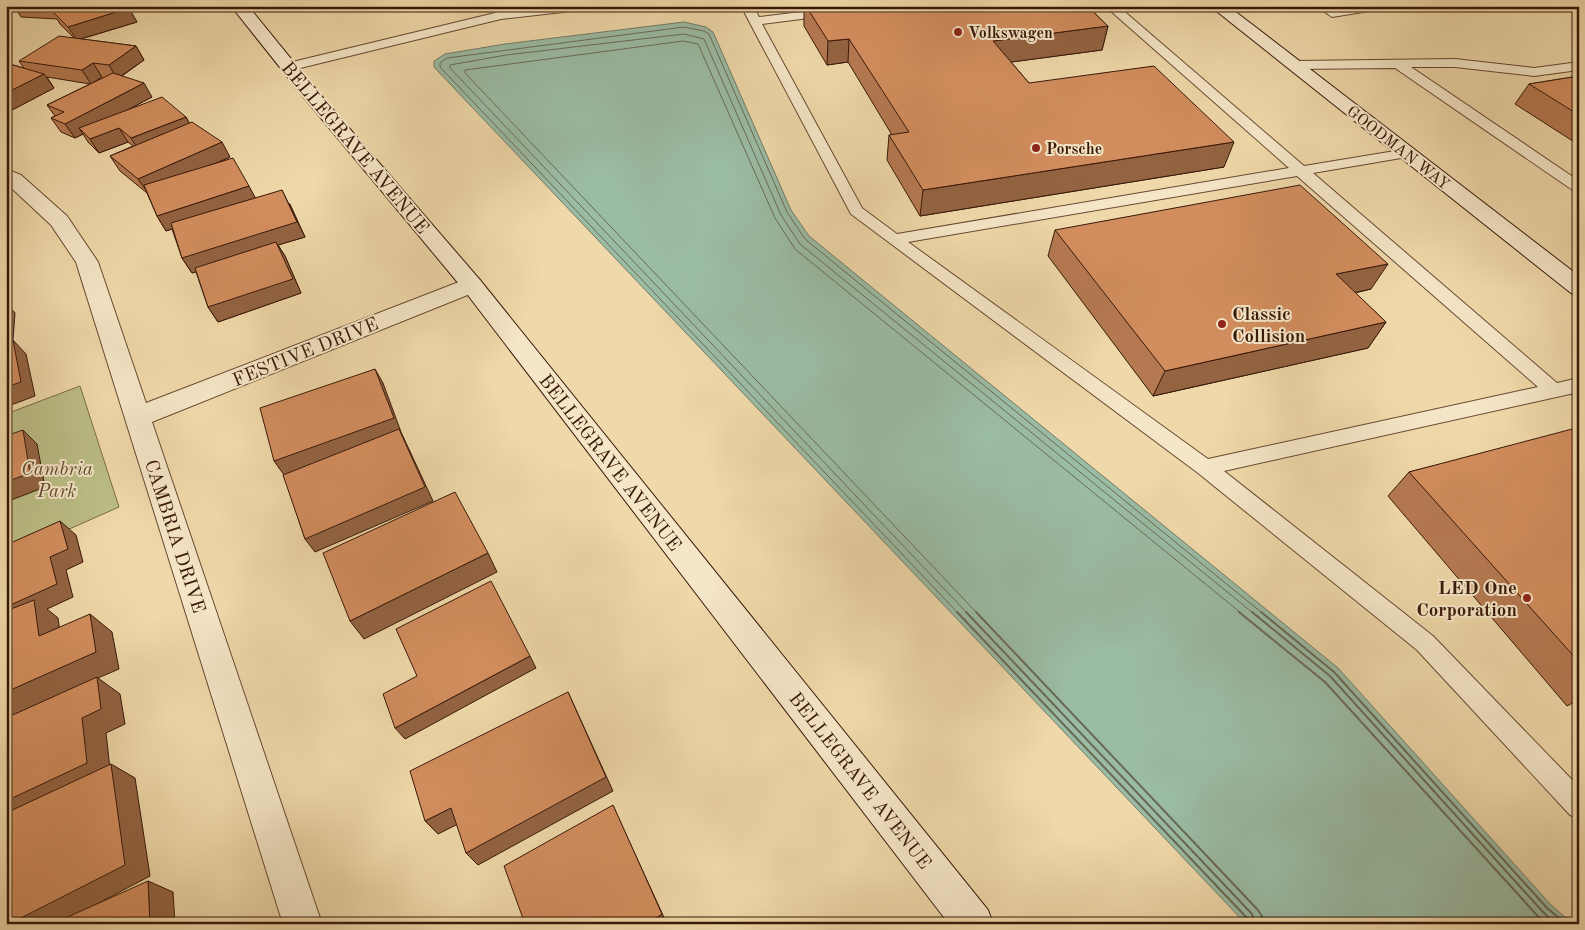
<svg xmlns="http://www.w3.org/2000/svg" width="1585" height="930" font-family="'Old Standard TT',serif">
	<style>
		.green { fill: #bcbe86; stroke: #7a6b48 }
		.water { fill: #9abba4; stroke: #737a66 }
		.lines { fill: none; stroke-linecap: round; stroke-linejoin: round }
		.shore-far1 { stroke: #696a56; stroke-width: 1 }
		.shore { stroke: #696a56; stroke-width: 2 }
		.lane-casing { stroke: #664831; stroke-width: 2 }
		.street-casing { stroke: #664831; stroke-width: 2 }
		.secondary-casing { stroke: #381809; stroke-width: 2 }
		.lane { fill: #f5e6c7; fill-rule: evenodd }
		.street { fill: #f5e6c7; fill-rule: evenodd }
		.secondary { fill: #f5e6c7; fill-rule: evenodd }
		.wall { fill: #b57951; stroke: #381809 }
		.shaded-wall { fill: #936342; stroke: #381809 }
		.building { fill: #d28d5e; stroke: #381809 }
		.poi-dot { fill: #8f2418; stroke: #f5e6c7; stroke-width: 2 }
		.labels { text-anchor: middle; stroke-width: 4; stroke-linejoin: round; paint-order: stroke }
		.far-poi-label { font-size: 16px; font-weight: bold; fill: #381809; stroke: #f5e6c7; text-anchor: start }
		.far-street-label { font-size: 16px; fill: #381809; stroke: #f5e6c7 }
		.street-label { font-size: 19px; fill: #381809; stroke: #f5e6c7 }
		.poi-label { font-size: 19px; font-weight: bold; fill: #381809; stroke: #f5e6c7; text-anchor: start }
		.park-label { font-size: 19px; font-style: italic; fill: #604a2e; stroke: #f5e6c7 }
	</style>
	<rect width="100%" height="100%" fill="#efd8a9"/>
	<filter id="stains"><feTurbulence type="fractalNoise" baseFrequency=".004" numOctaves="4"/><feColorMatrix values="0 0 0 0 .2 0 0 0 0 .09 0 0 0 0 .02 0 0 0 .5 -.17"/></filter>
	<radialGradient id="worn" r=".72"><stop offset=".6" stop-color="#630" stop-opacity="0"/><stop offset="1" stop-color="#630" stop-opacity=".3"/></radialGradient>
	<!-- green -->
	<path class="green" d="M80,386l39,121 -113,50v-143z"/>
	<!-- water -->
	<path class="water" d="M684,22l22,5 7,5 78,178 18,26 529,432 213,237 22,19h-327l-812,-857v-6l11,-7 60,-10z"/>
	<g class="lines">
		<!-- shore-far1 -->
		<g class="shore-far1">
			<path d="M958,613l-518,-546v-4l7,-5 237,-31 20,4 5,3 78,178 18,27 457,374"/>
			<path d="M967,613l-517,-545v-3l56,-10 178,-21 20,5 77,176 19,29 453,369"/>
			<path d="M977,613l-512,-540v-3l218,-29 15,3 77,174 20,31 446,364"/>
		</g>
		<!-- shore -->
		<g class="shore">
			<path d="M957,612l290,306 2,6"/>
			<path d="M966,612l286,302 3,10"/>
			<path d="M976,612l281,297 5,7 1,8"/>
			<path d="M1239,612l86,70 220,242"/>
			<path d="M1252,612l78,64 213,236 13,12"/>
			<path d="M1261,612l73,60 213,236 19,16"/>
		</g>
		<!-- lane casing -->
		<g class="lane-casing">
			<g id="lane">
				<path d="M495,6h12v5l45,-5h43l-6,3 -88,10 -213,52 -6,-4 2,-3 211,-51z"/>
				<path d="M741,6h12l6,11 90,-11h37l-6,3 -118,15 100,184 35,26 392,-66 -184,-162h13l186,160 103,-17 5,1 2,3 -2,3 -5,1 -94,16 244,210 22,-5v14l-355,79 209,165 146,151v32l-9,-4 -153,-165 -219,-177 -347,-259zM1297,176l241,211 -330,72 -300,-217z"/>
				<path d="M1316,6h14l4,3 21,-3h33l-6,3 -50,8z"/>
				<path d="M1455,59l79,9 45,-6v8l-45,6 -79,-9h-44l168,114v11l-5,-1 -179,-123 -100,1 -6,-4 6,-4z"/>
			</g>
		</g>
		<!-- street casing -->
		<g class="street-casing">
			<path id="street" d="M6,169l15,6 46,41 31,46 48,141 318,-123 8,-2 8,2 3,5 -3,5 -328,132 170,502h-39l-207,-662 -25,-37 -45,-42z"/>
		</g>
		<!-- secondary casing -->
		<g class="secondary-casing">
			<g id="secondary">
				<path d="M231,6h17l70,86 162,188 508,630 5,14h-44l-485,-634 -158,-190z"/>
				<path d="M1210,6h18l351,270v19l-8,-2z"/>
			</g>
		</g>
		<!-- lane -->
		<use href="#lane" class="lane"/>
		<!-- street -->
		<use href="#street" class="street"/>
		<!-- secondary -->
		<use href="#secondary" class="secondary"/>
	</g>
	<!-- wall -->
	<g class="wall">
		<path d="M14,6h113l10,16 -56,17 55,7 8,14 -22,16 30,21 -19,10 53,10 3,6 41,34 -15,7 40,34 35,6 15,33 -27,8 7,11 16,37 -83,29 -10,-15 -12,-35 -4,1 -10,-15 -10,-29 -6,2 -9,-15 -10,-23 -27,-22 -10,-15 23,-10 -5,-4 -29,11 -11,-11 -5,-8 -8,4 -14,-6 -10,-14 4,-2 -8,-11 43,-21 -43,-7 7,11 -42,22 -6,-2v-45l18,5 -5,-7 55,-23 -14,-14 -3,-5 -36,-2z"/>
		<path d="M804,6h283l21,20 -6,24 -91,12 18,21 195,84 -304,49 -33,-56 2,-25h3l-44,-73 -21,3 -23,-39z"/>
		<path d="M1579,76v69l-64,-41 14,-20z"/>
		<path d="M1055,230l316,59 -16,4 31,29 -18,26 -215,48 -105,-140z"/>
		<path d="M1579,430v271l-1,-1 -11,6 -179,-210 21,-24z"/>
	</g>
	<!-- shaded-wall -->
	<g class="shaded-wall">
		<path d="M53,6h25l-17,13z"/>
		<path d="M129,8l8,14 -60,18 -9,-13z"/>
		<path d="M1108,26l-6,24 -113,15 4,-24z"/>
		<path d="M849,39l-1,23 -21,3 1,-24z"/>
		<path d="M136,46l8,14 -27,19 -8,-14z"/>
		<path d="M93,63l9,14 -11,7 -9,-14z"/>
		<path d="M44,74l10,14 -42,22 -6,-8v-9z"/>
		<path d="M144,83l8,14 -68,36 -5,-5 4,6 -8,4 -10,-14z"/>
		<path d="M186,117l8,14 -54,22 -9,-15z"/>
		<path d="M119,128l9,14 -29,11 -9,-14z"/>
		<path d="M222,142l8,15 -82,36 -10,-14z"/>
		<path d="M1234,142l-10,25 -304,49 3,-26z"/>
		<path d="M249,186l8,15 -91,30 -9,-15z"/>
		<path d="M282,190l23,47 -27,8 7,11 16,37 -83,29 -10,-15 70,-62 -86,28 -10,-15z"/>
		<path d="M1388,264l-17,25 -51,11 16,-26z"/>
		<path d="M6,284l5,9 -5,2z"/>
		<path d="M6,303l9,10 -2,27 13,14 9,42 -29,11z"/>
		<path d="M1386,322l-18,26 -215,48 12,-25z"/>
		<path d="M375,369l8,14 18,49 32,69 -118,51 -10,-13 -21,-64 -10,-14z"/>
		<path d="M23,430l14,14 8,43 -39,15v-20z"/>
		<path d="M60,521l16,14 7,27 -17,8 7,27 -26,12 11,9 5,36 -57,-26v-21l44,-50z"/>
		<path d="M488,553l9,19 -133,67 -14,-18z"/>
		<path d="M90,614l22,18 7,37 -21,9 22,16 5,30 -19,9 5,45 -105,50v-136z"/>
		<path d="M530,656l6,12 -131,71 -10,-11z"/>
		<path d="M568,692l45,99 -135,74 -12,-12z"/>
		<path d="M111,764l24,14 15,98 -91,48h-50z"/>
		<path d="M613,805l6,14 48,105h-20z"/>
		<path d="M451,808l13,13 -26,13 -13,-13z"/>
		<path d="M148,881l25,11 2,32h-25z"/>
	</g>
	<!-- building -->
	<g class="building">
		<path d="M68,6h59l2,2 -61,19 -16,-16z"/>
		<path d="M806,6h281l21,20 -115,15 36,42 125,-17 80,76 -311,48 -34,-55 20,-3 -60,-93 -21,2z"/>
		<path d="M59,36l77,10 -27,19 -16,-2 -11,7 -63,-9z"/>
		<path d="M6,63l38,11 -38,19z"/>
		<path d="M113,73l31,10 -79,41 -14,-6 13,-6 -17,-7z"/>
		<path d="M1579,76v39l-50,-31z"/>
		<path d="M162,97l24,20 -55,21 -12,-10 -29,11 -11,-11z"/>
		<path d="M192,122l30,20 -84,37 -28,-23z"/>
		<path d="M233,158l16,28 -92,30 -13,-31z"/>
		<path d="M1300,185l88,79 -52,10 50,48 -221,49 -110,-141z"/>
		<path d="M282,190l15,32 -115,36 -11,-35z"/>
		<path d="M276,242l17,37 -85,28 -13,-39z"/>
		<path d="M13,340l8,42 -15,5v-45z"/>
		<path d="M375,369l19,49 -120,43 -14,-53z"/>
		<path d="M1576,428l3,2v232l-170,-190z"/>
		<path d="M399,429l26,58 -120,52 -22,-64z"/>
		<path d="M23,430l7,43 -24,9v-46z"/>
		<path d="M455,492l33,61 -138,68 -27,-68z"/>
		<path d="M60,521l8,28 -18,8 7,27 -51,23v-62z"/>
		<path d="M491,581l39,75 -135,72 -12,-34 34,-18 -21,-47z"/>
		<path d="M34,600l5,36 51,-22 6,38 -90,40v-81z"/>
		<path d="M97,677l4,32 -19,9 5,45 -81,38v-83z"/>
		<path d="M568,692l38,85 -140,76 -15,-45 -26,13 -15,-50z"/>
		<path d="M111,764l14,101 -116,59h-3v-111z"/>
		<path d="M613,805l49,109 -15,10h-122l-21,-58z"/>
		<path d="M148,881l2,43h-98z"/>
	</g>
	<!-- markers -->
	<g class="poi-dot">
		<circle cx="958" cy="32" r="5"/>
		<circle cx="1036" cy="148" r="5"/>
		<circle cx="1222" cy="324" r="5"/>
		<circle cx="1527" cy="598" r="5"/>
	</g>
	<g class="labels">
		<!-- far-poi labels -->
		<g class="far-poi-label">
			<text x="968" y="38">Volkswagen</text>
			<text x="1046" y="154">Porsche</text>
		</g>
		<!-- far-street labels -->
		<g class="far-street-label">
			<text transform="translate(1399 147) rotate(38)" y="6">GOODMAN WAY</text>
		</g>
		<!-- street labels -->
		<g class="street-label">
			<text transform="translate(356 147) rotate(50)" y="7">BELLEGRAVE AVENUE</text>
			<text transform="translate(305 351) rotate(-22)" y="7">FESTIVE DRIVE</text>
			<text transform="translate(611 462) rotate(52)" y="7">BELLEGRAVE AVENUE</text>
			<text transform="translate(176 536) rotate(72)" y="7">CAMBRIA DRIVE</text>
			<text transform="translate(861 780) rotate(52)" y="7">BELLEGRAVE AVENUE</text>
		</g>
		<!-- poi labels -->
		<g class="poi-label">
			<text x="1232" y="320">Classic<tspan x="1232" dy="22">Collision</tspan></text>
			<text x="1517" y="594" text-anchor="end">LED One<tspan x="1517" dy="22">Corporation</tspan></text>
		</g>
		<!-- park labels -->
		<g class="park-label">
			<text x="57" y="475">Cambria<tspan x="57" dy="22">Park</tspan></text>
		</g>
	</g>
	<!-- margin -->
	<rect width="1585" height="930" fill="none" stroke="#efd8a9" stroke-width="25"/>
	<rect x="8" y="8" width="1570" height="915" fill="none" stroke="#381809" stroke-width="2.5"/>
	<rect x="12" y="12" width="1560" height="905" fill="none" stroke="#381809"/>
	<rect width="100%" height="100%" filter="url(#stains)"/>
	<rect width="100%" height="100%" fill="url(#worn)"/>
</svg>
